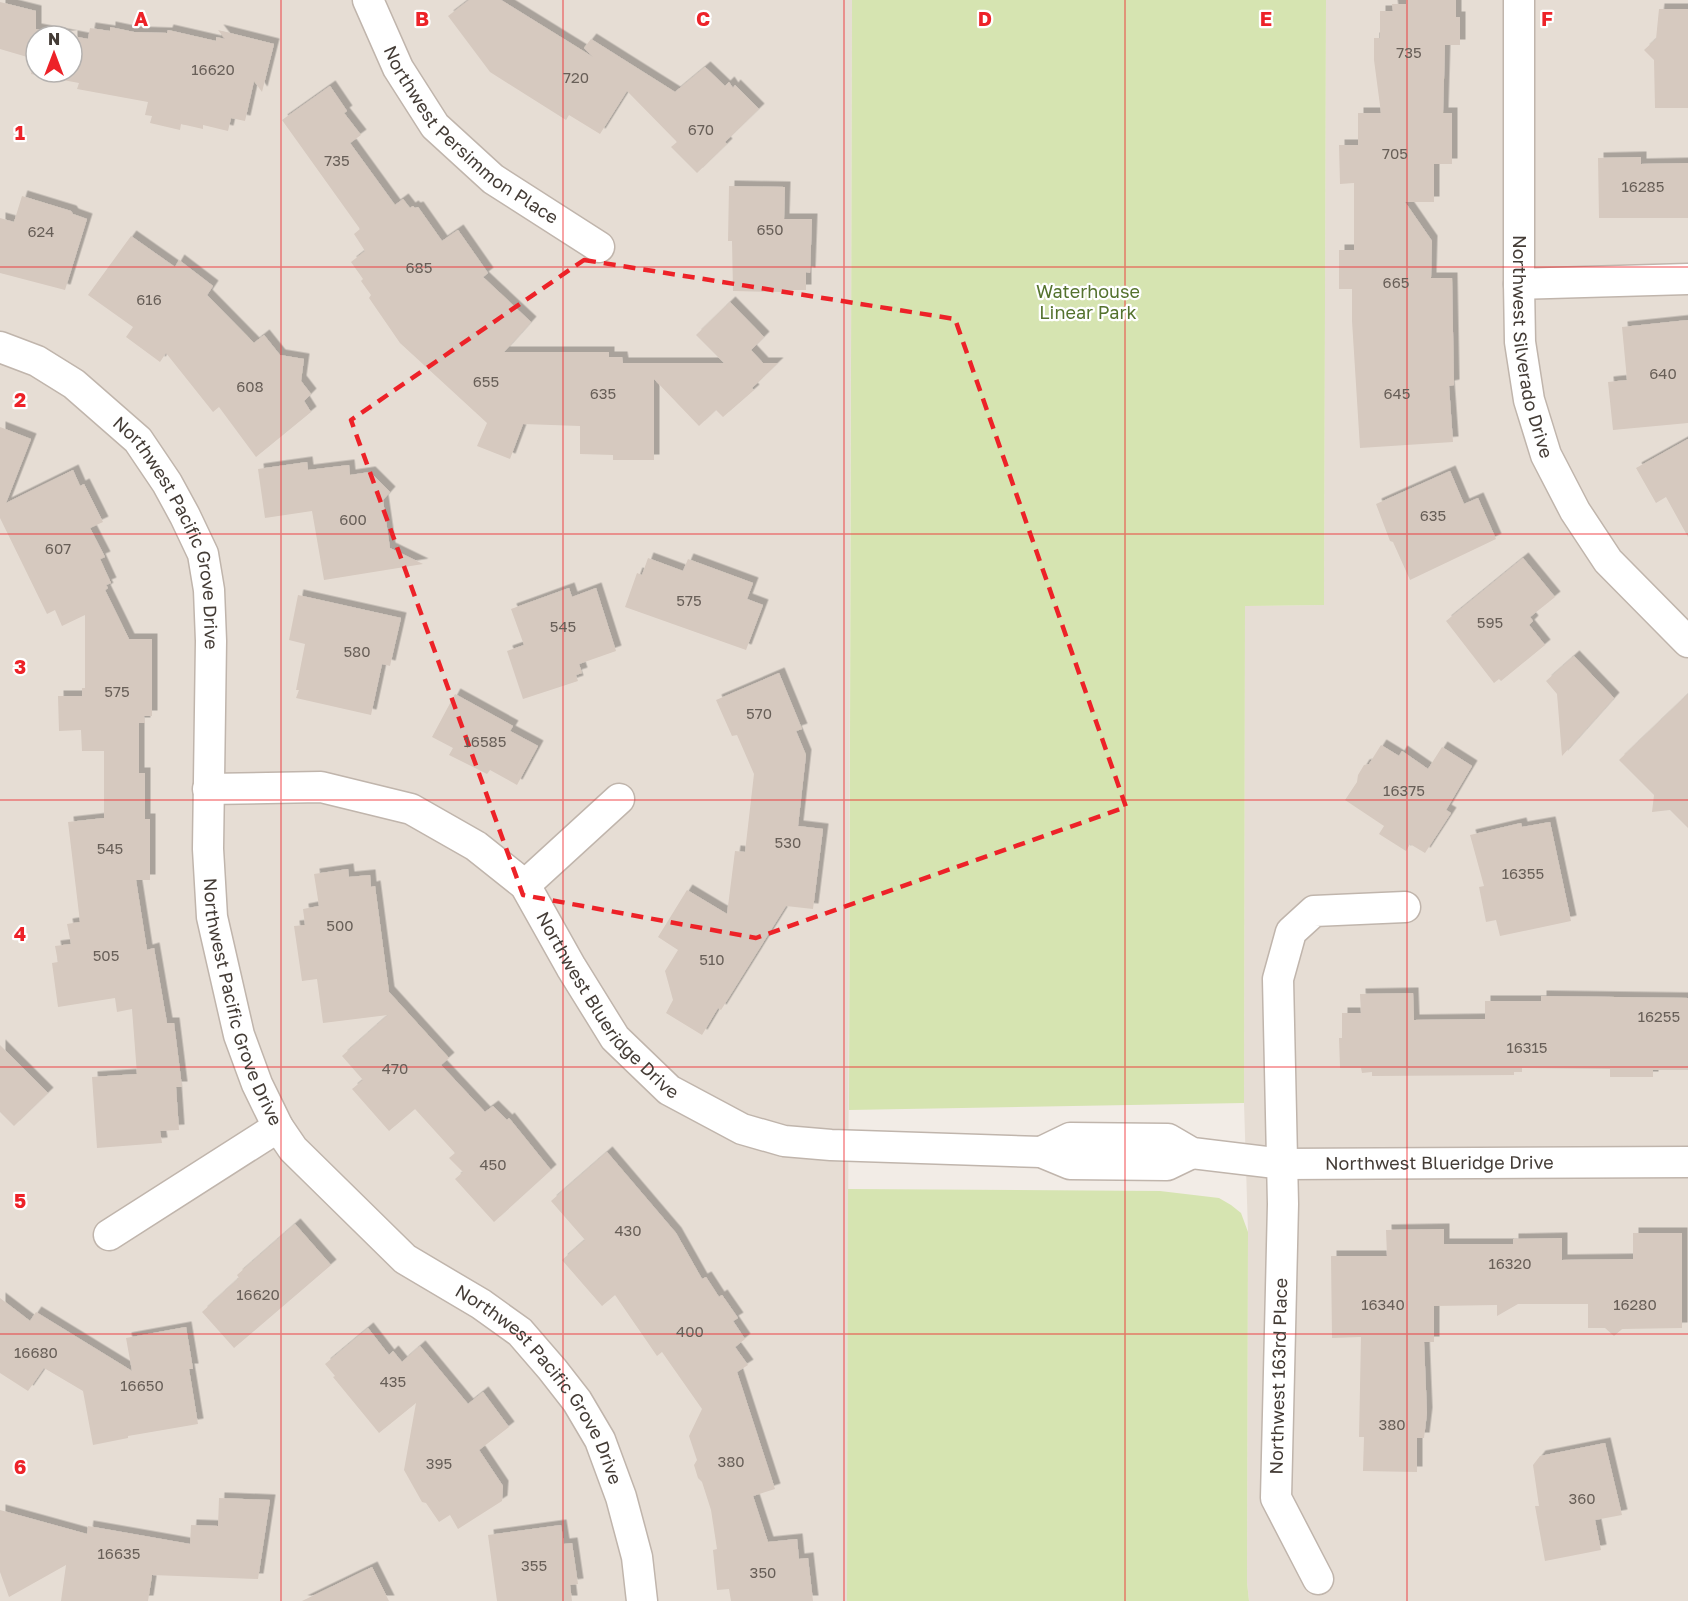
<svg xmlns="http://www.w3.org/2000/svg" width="1688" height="1601" font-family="'Golos Text',sans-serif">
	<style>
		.residential { fill: #e6ddd4; fill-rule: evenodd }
		.green { fill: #d6e4b1 }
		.building { fill: #d6c9bf; fill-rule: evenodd; filter: url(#shadow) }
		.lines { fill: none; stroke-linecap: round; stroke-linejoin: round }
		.minor-casing { stroke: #c0b5ac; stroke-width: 33 }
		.minor { stroke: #fff; stroke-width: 30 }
		.marked { fill: none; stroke: #ed2228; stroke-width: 4.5; stroke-dasharray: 12 8; stroke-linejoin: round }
		.grid { fill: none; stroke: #ed2228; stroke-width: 1.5; stroke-opacity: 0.55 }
		.labels { text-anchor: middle; stroke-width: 4.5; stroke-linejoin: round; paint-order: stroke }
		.number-label { font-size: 15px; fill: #685f58 }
		.street-label { font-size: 18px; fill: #443c36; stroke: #fff }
		.park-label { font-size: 18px; fill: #54722d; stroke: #fff }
		.grid-label { font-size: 20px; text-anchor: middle; font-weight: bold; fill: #ed2228; stroke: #fff; stroke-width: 4.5; stroke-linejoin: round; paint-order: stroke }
	</style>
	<defs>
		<filter id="shadow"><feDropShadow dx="5.5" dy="-5.5" stdDeviation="0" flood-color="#0004"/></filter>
	</defs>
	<rect width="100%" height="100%" fill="#f2ece6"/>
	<!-- residential -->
	<g class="residential">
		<path d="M0,0h852l-5,1601h-847zM36,36h36v36h-36z"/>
		<path d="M1326,0h362v1601h-439l-2,-19 1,-350 -4,-129 1,-497 79,-1z"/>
	</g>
	<!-- green -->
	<g class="green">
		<path d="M852,0h474l-2,605 -79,1 -1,497 -395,7z"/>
		<path d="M848,1189l312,2 59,7 12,7 10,8 7,19 -1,350 2,19h-402z"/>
	</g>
	<!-- building -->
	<g class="building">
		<path d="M469,0h32l92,57 -9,-9 7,-9 84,53 30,-25 20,19 4,-4 4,6 2,-3 24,24 -34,33 2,2 -30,29 -26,-26 6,-5 -50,-51 -27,43 -31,-19 -3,5 -76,-48 -42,-56z"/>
		<path d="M1406,0h50v17h4v28h-15l-2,68h9v51h-18v38h-29l27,39 -1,37h21l2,107 -5,1 4,56 -93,6 -8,-127v-32h-13v-39h15v-67l-14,1 -1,-39h19v-32h23l-7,-53v-22h6v-27h13l-1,-7h14z"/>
		<path d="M0,2l36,9v18l52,10 2,-11 20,3v-4l24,5 33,1 1,-3 48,11v-4l9,2 -7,-9 56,14 -12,48 -8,-11 -9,40 -14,-3 -3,13 -25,-6v4l-22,-5 -1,6 -30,-7 2,-7 -7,-1 3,-13 -71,-13 2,-6 -48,-9 3,-15 -34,-10zM36,36h36v36h-36z"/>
		<path d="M1659,9h29v99h-33l-1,-48 -10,-10 12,-11z"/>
		<path d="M330,86l17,25 -3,2 17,22 -11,8 45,62 8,-6 7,9 3,-2 2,2 3,-1 24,34 16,-11 30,43 -5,4 48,45 -27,30h105v5h13l1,6h101l-28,-28 34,-33 34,35 -13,13 12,13h15l-26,25 2,2 -31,27 -7,-7 -17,16 -45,-47v81h-41v-5l-33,-1v-28l-57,-2 -13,35 -33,-13 10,-23 -87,-80 -31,-45 2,-3 -10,-14 2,-2 -12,-17 14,-11 -11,-17 6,-5 -78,-109z"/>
		<path d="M1641,157v7l47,-1v55h-89l-1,-60z"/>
		<path d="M729,186l56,1 -1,32h28l-2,54 -4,-1v18h-25v2l-48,-1 -1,-50h-4z"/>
		<path d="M22,196l49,15 2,3 14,5 -22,71 -65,-17v-55l14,4z"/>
		<path d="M131,236l44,31 4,-7 34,26 -6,9 47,48 10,-8 16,20 24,4 -3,22 10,13 -7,7 7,11 -55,45 -37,-50 -6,5 -47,-59 -6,9 -34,-25 7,-10 -45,-32z"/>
		<path d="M1688,320v103l-75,7 -5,-48 19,-2 -5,-53z"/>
		<path d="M0,427l31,12 -25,64 67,-33 7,16 4,-2 19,38 -13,6 15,29 -5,2 11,24 -5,2 2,3 -3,2 24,49h23v77h-8l1,7h-6v50h6v46h5v61h-14l11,70 7,-2 13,75h7l8,64h-6l3,43 -19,1 2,12 -65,5 -5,-71 45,-3 -5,-65 -15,3 -2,-14 -57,9 -6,-44 6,-1 -3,-16 16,-2 -4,-20 13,-2 -12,-100 36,-4v-67h-22l-1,-21 -22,1 -1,-35h24v-8h3v-73l-23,11 -7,-16 -8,4 -47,-96z"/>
		<path d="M1688,439v98l-22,-40 -10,6 -20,-35z"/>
		<path d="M307,462l1,8 41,-5 1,10 20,-3 20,20 -7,8 7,48 33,16 -99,16 -12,-69 -47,7 -7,-49z"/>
		<path d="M1450,471l14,33 14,-6 18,41 -86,41 -17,-38 -3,-1 -14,-37z"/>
		<path d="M648,558l35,13 5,-12 65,24 -6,16 16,6 -17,45 -121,-43 12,-34 5,2z"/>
		<path d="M1523,558l32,39 -25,20 3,4 -4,4 16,20 -44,36 -2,-2 -5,4 -48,-62z"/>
		<path d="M569,588l3,9 24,-9 20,63 -37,13 3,9 -6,2 2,6 -55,18 -16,-48 17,-6 -13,-36z"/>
		<path d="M298,595l103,23 -11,48 -8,-2 -11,51 -75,-17 3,-8h-3l9,-46 -16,-4z"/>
		<path d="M1574,656l40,42 -52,58 -5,-62 -11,-13z"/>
		<path d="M779,673l23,56 -6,2 10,24 -8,71 25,3 -10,80 -27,-3 -65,104 -3,-2 -16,27 -36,-22 7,-13 -8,-29 13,-21 -20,-13 29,-47 40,24 8,-63 10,1 9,-78 -17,-39 -5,1 -16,-36z"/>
		<path d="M455,694l58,32 -3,5 28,15 -21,39 -27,-15 -3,4 -38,-19 4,-7 -21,-11z"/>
		<path d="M1688,694v134l-18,-18 -18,2 2,-17 -35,-35z"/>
		<path d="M1381,745l18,11 3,-5 26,18 14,-22 30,19 -26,44 5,3 -26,40 -15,-9 -4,7 -27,-17 5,-8 -39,-26 12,-18 1,-7 6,-10 5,-1z"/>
		<path d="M1550,822l21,99 -71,15 -4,-16 -10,2 -7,-35 5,-1 -14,-51 51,-12 1,4z"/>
		<path d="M348,869l1,8 21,-2 1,12 4,-1 14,106 60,66 -8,7 44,47 8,-6 14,14 2,-2 42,52 -57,52 -39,-43 8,-7 -14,-14 6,-5 -40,-44 -26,22 -37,-42 11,-9 -21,-24 46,-41 -65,8 -6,-44 -15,2 -8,-55 11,-1 -2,-16 16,-3 -5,-32z"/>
		<path d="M1413,993l1,27 71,-1v-18h56v-5l147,2v72h-35v7h-43v-8l-88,-1v4h-8v3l-142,1v-4l-10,1 -1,-5h-21l-1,-30h3v-25h19l-1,-19z"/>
		<path d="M0,1045l48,48 -34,33 -14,-14z"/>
		<path d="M607,1152l69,81 26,46 4,-2 13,20 3,-2 16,23 -5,3 12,18 -10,8 13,18 -11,7 38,117 -22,7 15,46 29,-3 2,20 9,-1 5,43h-82l-2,-12 -12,1 -4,-40 4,-1 -6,-39 -9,-28 -4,-4 -4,-13 3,-5 -8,-24 13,-27 -40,-57 -5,4 -42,-61 -13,11 -40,-46 23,-20 -34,-39z"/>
		<path d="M295,1224l36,41 -97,83 -32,-36 37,-34 -2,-3z"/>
		<path d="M1444,1229v15h69v-5l49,-1v22l71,-1v-26h49v95l-60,1 -8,7 -9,-8h-17v-24h-70l-21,12v-11l-63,1v36h-10l3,71 -3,25h-7v34l-54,-1 1,-34h-5l2,-100 -29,1 -1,-82h56l-1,-26z"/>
		<path d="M0,1298l30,23 6,-9 96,59 -6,-33 60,-11 7,42h-4l9,55 -70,12v2l-35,7 -10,-54 -39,-23 -16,23 -28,-18z"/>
		<path d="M368,1328l21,27 4,-4 9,11 18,-16 48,58 15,-12 26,35 -30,23 24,36 -1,15 -44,28 -8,-14 -11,7 -13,-19 -4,-1 -18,-32 12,-67 -37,30 -46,-56 2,-1 -10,-12z"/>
		<path d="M1605,1443l17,72 -27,5 6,30 -56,11 -10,-55h4l-6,-41 7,-9z"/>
		<path d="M219,1498l51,2 -12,79 -106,-4 -4,26h-87l5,-36 -57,32 -9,-25v-62l87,24 1,-8 102,18 1,-19 27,1z"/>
		<path d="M561,1525l3,19 8,-1 6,41 -8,1 2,16h-75l-9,-66z"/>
		<path d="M372,1567l17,34h-87z"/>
	</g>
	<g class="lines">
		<!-- minor casing -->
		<g class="minor-casing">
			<g id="minor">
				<path id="s1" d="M368,0l30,68 37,58 58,53 106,68"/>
				<path id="s2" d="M1519,0v284l1,58 9,58 17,55 29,56 33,50 80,81"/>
				<path d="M1519,284l169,-5"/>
				<path id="s3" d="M0,347l37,14 37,23 64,56 29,43 18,33 18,38 6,36 2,51 -3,208 4,68 27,118 18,49 21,43 15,22 112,110 76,45 39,28 32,37 25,32 23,39 21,57 16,60 5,44"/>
				<path id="s4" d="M208,789l113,-2 90,22 65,37 49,39 46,82 44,71 54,52 73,39 42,12 47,4 210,7 29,12 97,1 25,-12"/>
				<path d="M525,885l94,-86"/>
				<path id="s5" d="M1041,1152l29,-14 98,1 24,14 91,11 405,-2"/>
				<path d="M109,1235l169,-108"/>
				<path id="s6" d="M1318,1579l-42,-81 7,-294 -5,-225 13,-47 23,-21 91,-4"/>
			</g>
		</g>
		<!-- minor -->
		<use href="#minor" class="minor"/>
	</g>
	<!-- marked area -->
	<path class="marked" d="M584,260l371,59 171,488 -370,131 -233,-43 -172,-475z"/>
	<!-- grid -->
	<path class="grid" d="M281,0v1601M563,0v1601M844,0v1601M1125,0v1601M1407,0v1601M0,267h1688M0,534h1688M0,800h1688M0,1067h1688M0,1334h1688"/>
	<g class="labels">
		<!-- number labels -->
		<g class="number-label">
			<text x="1409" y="58">735</text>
			<text x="213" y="75">16620</text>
			<text x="576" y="83">720</text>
			<text x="701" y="135">670</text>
			<text x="1395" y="159">705</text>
			<text x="337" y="166">735</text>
			<text x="1643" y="192">16285</text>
			<text x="770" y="235">650</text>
			<text x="41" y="237">624</text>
			<text x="419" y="273">685</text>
			<text x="1396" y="288">665</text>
			<text x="149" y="305">616</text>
			<text x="1663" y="379">640</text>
			<text x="486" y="387">655</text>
			<text x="250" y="392">608</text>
			<text x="603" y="399">635</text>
			<text x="1397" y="399">645</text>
			<text x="1433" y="521">635</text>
			<text x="353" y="525">600</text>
			<text x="58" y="554">607</text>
			<text x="689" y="606">575</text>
			<text x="1490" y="628">595</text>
			<text x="563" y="632">545</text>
			<text x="357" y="657">580</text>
			<text x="117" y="697">575</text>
			<text x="759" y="719">570</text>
			<text x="485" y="747">16585</text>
			<text x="1404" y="796">16375</text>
			<text x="788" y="848">530</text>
			<text x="110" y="854">545</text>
			<text x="1523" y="879">16355</text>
			<text x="340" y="931">500</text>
			<text x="106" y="961">505</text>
			<text x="712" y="965">510</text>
			<text x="1659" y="1022">16255</text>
			<text x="1527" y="1053">16315</text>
			<text x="395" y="1074">470</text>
			<text x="493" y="1170">450</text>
			<text x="628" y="1236">430</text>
			<text x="1510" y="1269">16320</text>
			<text x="258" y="1300">16620</text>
			<text x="1383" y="1310">16340</text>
			<text x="1635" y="1310">16280</text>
			<text x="690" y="1337">400</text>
			<text x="36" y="1358">16680</text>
			<text x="393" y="1387">435</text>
			<text x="142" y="1391">16650</text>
			<text x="1392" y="1430">380</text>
			<text x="731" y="1467">380</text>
			<text x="439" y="1469">395</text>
			<text x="1582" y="1504">360</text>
			<text x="119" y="1559">16635</text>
			<text x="534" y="1571">355</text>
			<text x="763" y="1578">350</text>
		</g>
		<!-- street labels -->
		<g class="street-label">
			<text dy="6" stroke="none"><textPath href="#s1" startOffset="174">Northwest Persimmon Place</textPath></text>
			<text dy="6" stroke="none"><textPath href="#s2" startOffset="348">Northwest Silverado Drive</textPath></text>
			<text dy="6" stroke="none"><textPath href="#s3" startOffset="267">Northwest Pacific Grove Drive</textPath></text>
			<text dy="6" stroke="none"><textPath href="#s3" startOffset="753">Northwest Pacific Grove Drive</textPath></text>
			<text dy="6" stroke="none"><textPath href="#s4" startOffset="490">Northwest Blueridge Drive</textPath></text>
			<text dy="6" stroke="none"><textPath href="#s5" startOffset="406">Northwest Blueridge Drive</textPath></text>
			<text dy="6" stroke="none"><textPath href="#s6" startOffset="213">Northwest 163rd Place</textPath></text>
			<text dy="6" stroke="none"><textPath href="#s3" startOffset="1257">Northwest Pacific Grove Drive</textPath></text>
		</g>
		<!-- park labels -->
		<g class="park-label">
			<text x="1088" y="298">Waterhouse<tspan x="1088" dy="21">Linear Park</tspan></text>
		</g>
	</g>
	<g class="grid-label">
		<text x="141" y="26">A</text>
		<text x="422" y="26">B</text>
		<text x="703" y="26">C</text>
		<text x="985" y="26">D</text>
		<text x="1266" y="26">E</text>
		<text x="1547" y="26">F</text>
		<text x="20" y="140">1</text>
		<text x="20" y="407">2</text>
		<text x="20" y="674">3</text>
		<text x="20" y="941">4</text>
		<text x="20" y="1208">5</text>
		<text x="20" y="1474">6</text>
	</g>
	<!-- north arrow -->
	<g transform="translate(54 54)"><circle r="28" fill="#ffffff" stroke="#b4b1af" stroke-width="1.5"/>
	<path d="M0-4.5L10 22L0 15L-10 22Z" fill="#ed2228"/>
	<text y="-9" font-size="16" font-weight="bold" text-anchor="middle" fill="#443c36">N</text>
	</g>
</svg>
